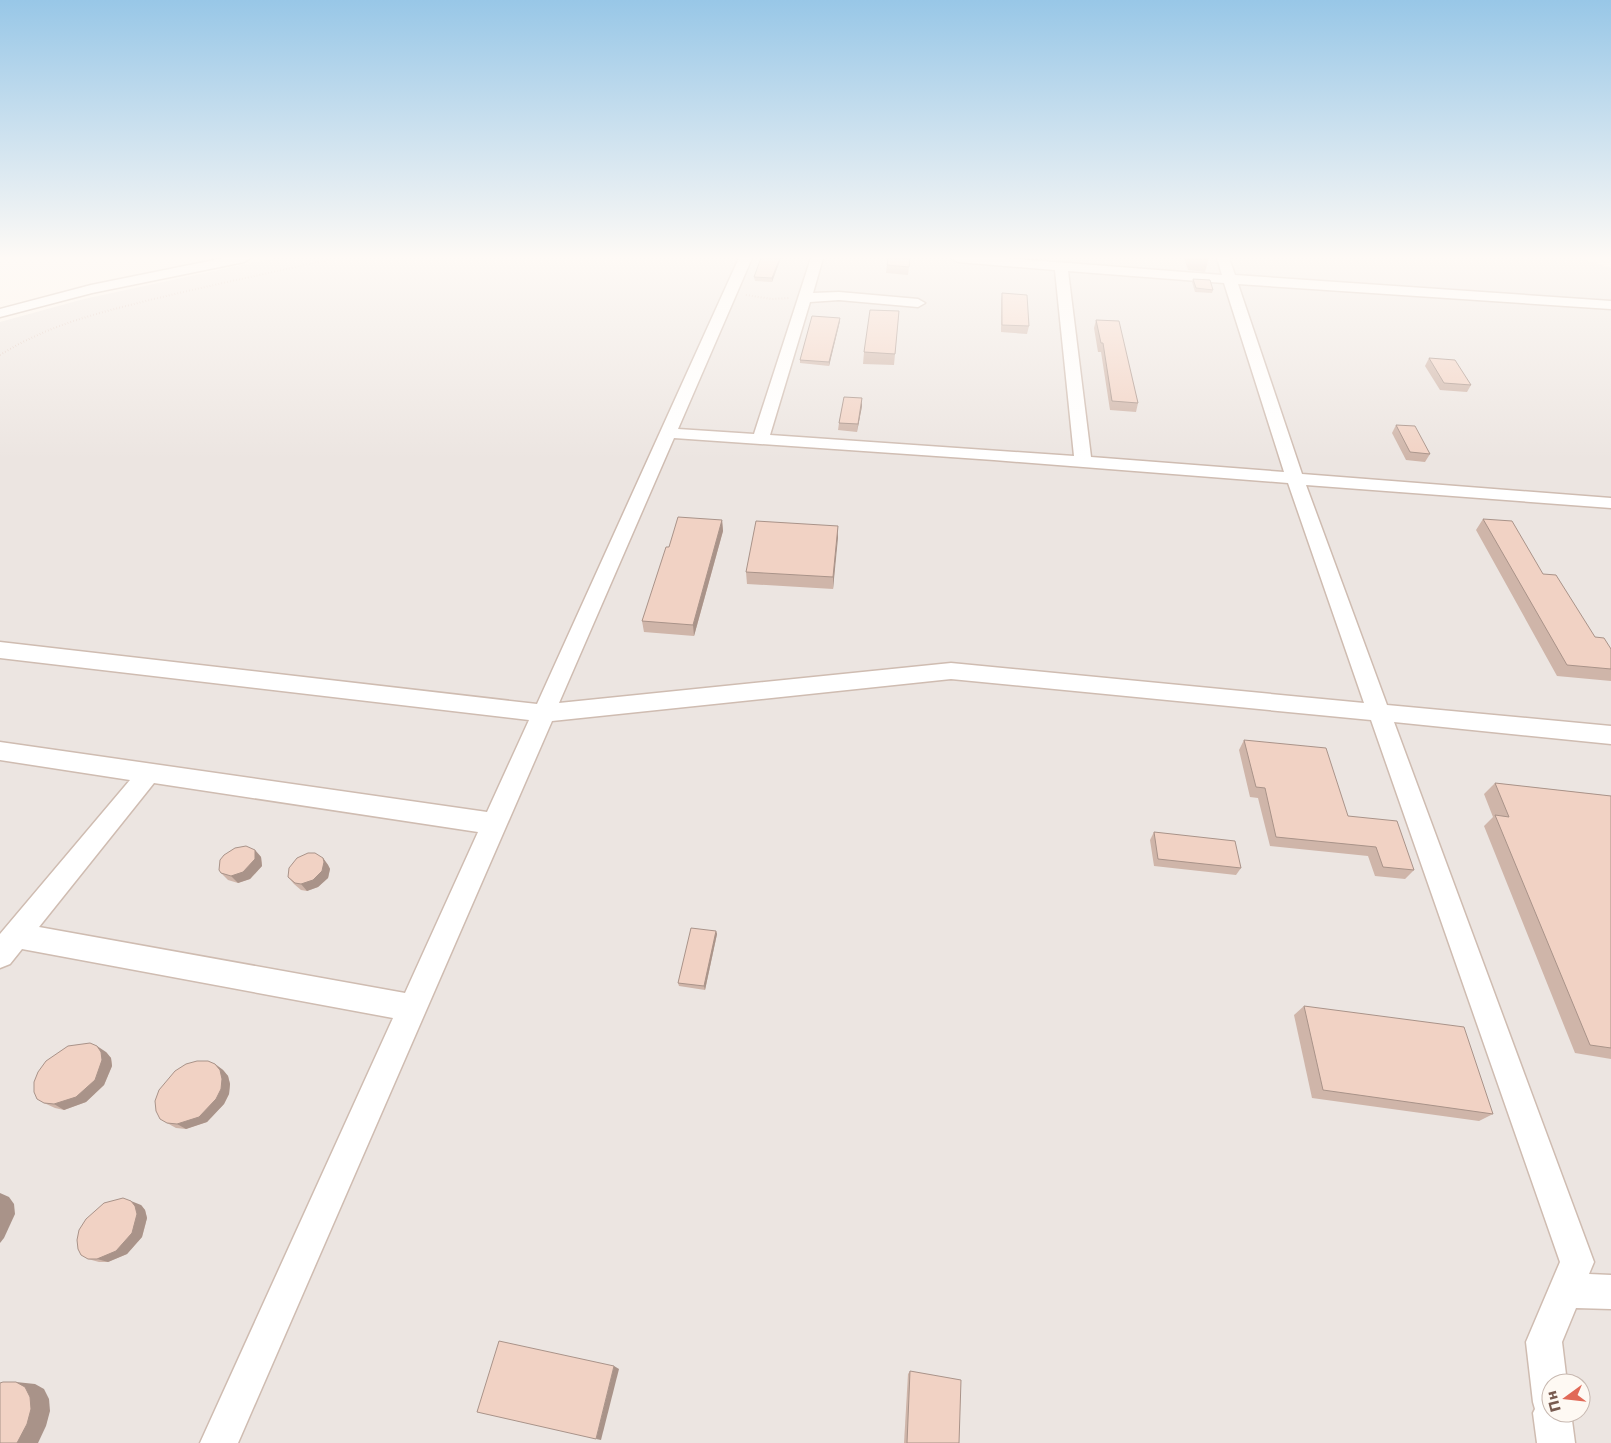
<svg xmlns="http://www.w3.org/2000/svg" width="1611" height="1443" font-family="'DejaVu Sans',sans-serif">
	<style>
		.industrial { fill: #ece5e1; fill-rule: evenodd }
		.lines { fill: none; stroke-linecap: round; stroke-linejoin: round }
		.minor-casing { stroke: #cfbcb1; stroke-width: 3 }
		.path { stroke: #d7b5a7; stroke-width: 2; stroke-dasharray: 0.5 2.5; stroke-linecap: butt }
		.minor { fill: #fff; fill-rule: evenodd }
		.wall { fill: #cfb5a9 }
		.shaded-wall { fill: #a99389 }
		.building { fill: #f1d2c4; stroke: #a99389 }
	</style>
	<rect width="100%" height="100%" fill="#fcf4ec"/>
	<!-- industrial -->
	<path class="industrial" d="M275,258h1305l31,10v1175h-1611v-1121l84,-23zM1551,1383h30v30h-30z"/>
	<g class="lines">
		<!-- minor casing -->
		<g class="minor-casing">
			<g id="minor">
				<path d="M224,258h26l-6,4 -152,31 -92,24v-8l91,-24z"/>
				<path d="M739,258h13l-74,171 76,5 57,-176h12l-10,35 26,-1 79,7 7,4 -7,4 -79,-7 -29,2 -40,133 304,21 -19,-186 -97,-8 -6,-4h52l218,17 -5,-17h12l6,17 376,26v8l-373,-25 64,190 309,24v10l-305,-23 81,220 224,21v18l-217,-22 200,540 -5,12 22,1v34l-35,-1 -14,34 5,41h-16v30h20l4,30h-38l-4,-30 2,-4 -2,-7 -7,-60 34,-80 -189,-542 -420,-41 -399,42 -314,722h-38l193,-425 -371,-69 -12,15 -10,4v-34l130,-154 -130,-20v-18l487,70 42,-92 -529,-62v-16l537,62zM1068,271l156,12 60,189 -193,-15zM674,438l320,22 294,23 76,220 -413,-40 -392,40zM154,783l324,49 -73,161 -366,-66z"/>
			</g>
		</g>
		<!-- path -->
		<g class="path">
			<path d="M746,295l26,4 17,-1"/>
			<path d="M0,355c46,-29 97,-42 150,-55 61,-15 124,-28 186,-42"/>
		</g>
		<!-- minor -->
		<use href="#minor" class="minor"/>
	</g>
	<!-- wall -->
	<g class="wall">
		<path d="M761,258h20l-9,24 -17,-1 -1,-4z"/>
		<path d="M910,258l-2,17 -22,-2 1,-8z"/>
		<path d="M1184,258h25l-4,14 -17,-2z"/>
		<path d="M1193,279l20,11 -1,3 -17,-1 -3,-10z"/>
		<path d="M1002,293l27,33 -2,8 -26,-2v-31z"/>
		<path d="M899,311l-5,54 -31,-1 1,-12z"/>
		<path d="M840,318v3l-11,45 -29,-3v-3z"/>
		<path d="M1096,320l42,83 -2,9 -26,-2 -9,-58h-3l-4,-24z"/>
		<path d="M1429,358l42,27 -4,7 -27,-2 -15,-24z"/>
		<path d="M862,406l-5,26 -19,-2 1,-7z"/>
		<path d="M1396,425l34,29 -5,8 -19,-2 -14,-27z"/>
		<path d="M1483,519l60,55 52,63 16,12v32l-54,-5 -81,-146z"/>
		<path d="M722,520l1,11 -29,105 -50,-4 -2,-11 27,-74z"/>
		<path d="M838,526l-5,63 -86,-5 -1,-12z"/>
		<path d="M1244,740l104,76 66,54 -9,9 -30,-3 -7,-20 -98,-10 -12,-48 -8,-1 -11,-47z"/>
		<path d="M1495,783l116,13v263l-36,-6 -91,-227 9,-9 -9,-23z"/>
		<path d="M1154,832l87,36 -5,7 -82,-9 -4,-26z"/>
		<path d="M255,850l6,7 1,9 -12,13 -12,4 -10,-3 -7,-7z"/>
		<path d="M323,858l5,7 2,4 -2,9 -10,9 -11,4 -6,-1 -7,-6 -6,-7z"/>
		<path d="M716,931l1,3 -12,56 -26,-4 -1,-3z"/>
		<path d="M1304,1006l189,108 -14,7 -167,-23 -18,-83z"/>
		<path d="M106,1052l5,6 1,8 -8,19 -18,17 -22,8 -9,-2 -11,-5z"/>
		<path d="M215,1064l8,6 5,6 2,8 -1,10 -5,10 -17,18 -21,7 -10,-1 -9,-5z"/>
		<path d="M141,1205l4,5 2,8 -5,19 -15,17 -19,8h-9l-11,-3z"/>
		<path d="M910,1371l49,72h-55l4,-69z"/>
	</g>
	<!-- shaded-wall -->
	<g class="shaded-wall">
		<path d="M780,258h1l-9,24v-4z"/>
		<path d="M840,318v3l-11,45v-4z"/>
		<path d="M862,398v8l-5,26 1,-8z"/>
		<path d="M722,520l1,11 -29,105 -1,-11z"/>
		<path d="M838,526v12l-5,51v-12z"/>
		<path d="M255,850l6,7 1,9 -12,13 -12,4 -7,-7z"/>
		<path d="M323,858l5,7 2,4 -2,9 -10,9 -11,4 -6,-7z"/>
		<path d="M716,931l1,3 -12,56 -1,-4z"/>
		<path d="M97,1046l9,6 5,6 1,8 -8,19 -18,17 -22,8 -10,-6z"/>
		<path d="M215,1064l8,6 5,6 2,8 -1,10 -5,10 -17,18 -21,7 -9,-5z"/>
		<path d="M0,1193l9,4 5,7 1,10 -11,24 -4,5z"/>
		<path d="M131,1201l10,4 4,5 2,8 -5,19 -15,17 -19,8 -11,-3z"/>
		<path d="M614,1366l5,3 -18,71 -5,-1z"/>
		<path d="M16,1382l19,2 9,5 5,10 1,12 -4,15 -8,17h-21z"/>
	</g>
	<!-- building -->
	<g class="building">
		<path d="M761,258h19l-8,20 -18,-1z"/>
		<path d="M888,258h22l-1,9 -22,-2z"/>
		<path d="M1193,279l17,1 3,10 -17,-2z"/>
		<path d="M1002,293l25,2 2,31 -27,-1z"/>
		<path d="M870,310l29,1 -4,43 -31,-2z"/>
		<path d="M812,316l28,2 -11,44 -29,-2z"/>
		<path d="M1096,320l23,1 19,82 -26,-2 -9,-58h-2z"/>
		<path d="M1429,358l26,2 16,25 -27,-2z"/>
		<path d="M844,397l18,1 -4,26 -19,-1z"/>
		<path d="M1396,425l19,1 15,28 -20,-2z"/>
		<path d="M678,517l44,3 -29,105 -51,-4 24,-74h3z"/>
		<path d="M1483,519l29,2 31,53 13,1 39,62 9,1 7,11v20l-44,-4z"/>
		<path d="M756,521l82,5 -5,51 -87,-5z"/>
		<path d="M1244,740l82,8 22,68 49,5 17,49 -31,-3 -7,-20 -100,-10 -11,-49 -9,-1z"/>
		<path d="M1495,783l116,13v252l-21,-3 -95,-230 14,2z"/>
		<path d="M1154,832l81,9 6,27 -83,-9z"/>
		<path d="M246,846l9,4v9l-12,13 -12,4 -10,-3 -2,-3 1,-10 4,-5 11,-7z"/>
		<path d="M308,853h7l8,5 1,4 -2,9 -9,9 -12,4 -6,-1 -7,-6 1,-9 8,-10z"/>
		<path d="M691,928l25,3 -12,55 -26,-3z"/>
		<path d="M1304,1006l160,21 29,87 -170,-24z"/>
		<path d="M90,1043l7,3 4,6 1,8 -7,20 -19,17 -22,7 -10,-1 -7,-4 -3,-7v-10l4,-10 8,-11 22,-15z"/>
		<path d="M197,1061h11l7,3 5,6 2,9 -1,10 -5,10 -17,18 -22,7 -10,-1 -7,-4 -4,-8 -1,-10 4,-11 16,-19 11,-7z"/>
		<path d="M123,1198l8,3 4,5 2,8 -5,19 -16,18 -19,8h-9l-7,-4 -3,-6 -1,-9 2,-10 7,-11 18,-16z"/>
		<path d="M499,1341l115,25 -18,73 -119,-27z"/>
		<path d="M910,1371l51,9 -2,63h-52z"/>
		<path d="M3,1382h13l9,5 5,10 1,12 -4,15 -10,19h-17v-60z"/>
	</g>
	<!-- sky -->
	<linearGradient id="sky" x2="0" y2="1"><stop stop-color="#98c7e7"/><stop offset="0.56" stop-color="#fefaf6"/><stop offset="1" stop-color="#fefaf6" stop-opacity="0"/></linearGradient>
	<rect width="1611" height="460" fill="url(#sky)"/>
	<!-- north arrow -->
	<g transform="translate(1566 1398) rotate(255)"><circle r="24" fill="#fef9f3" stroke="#c8b9b1"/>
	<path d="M0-4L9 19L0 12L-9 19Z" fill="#e16957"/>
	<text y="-8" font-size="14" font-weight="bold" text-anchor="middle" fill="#785a4f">Пн</text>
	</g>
</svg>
